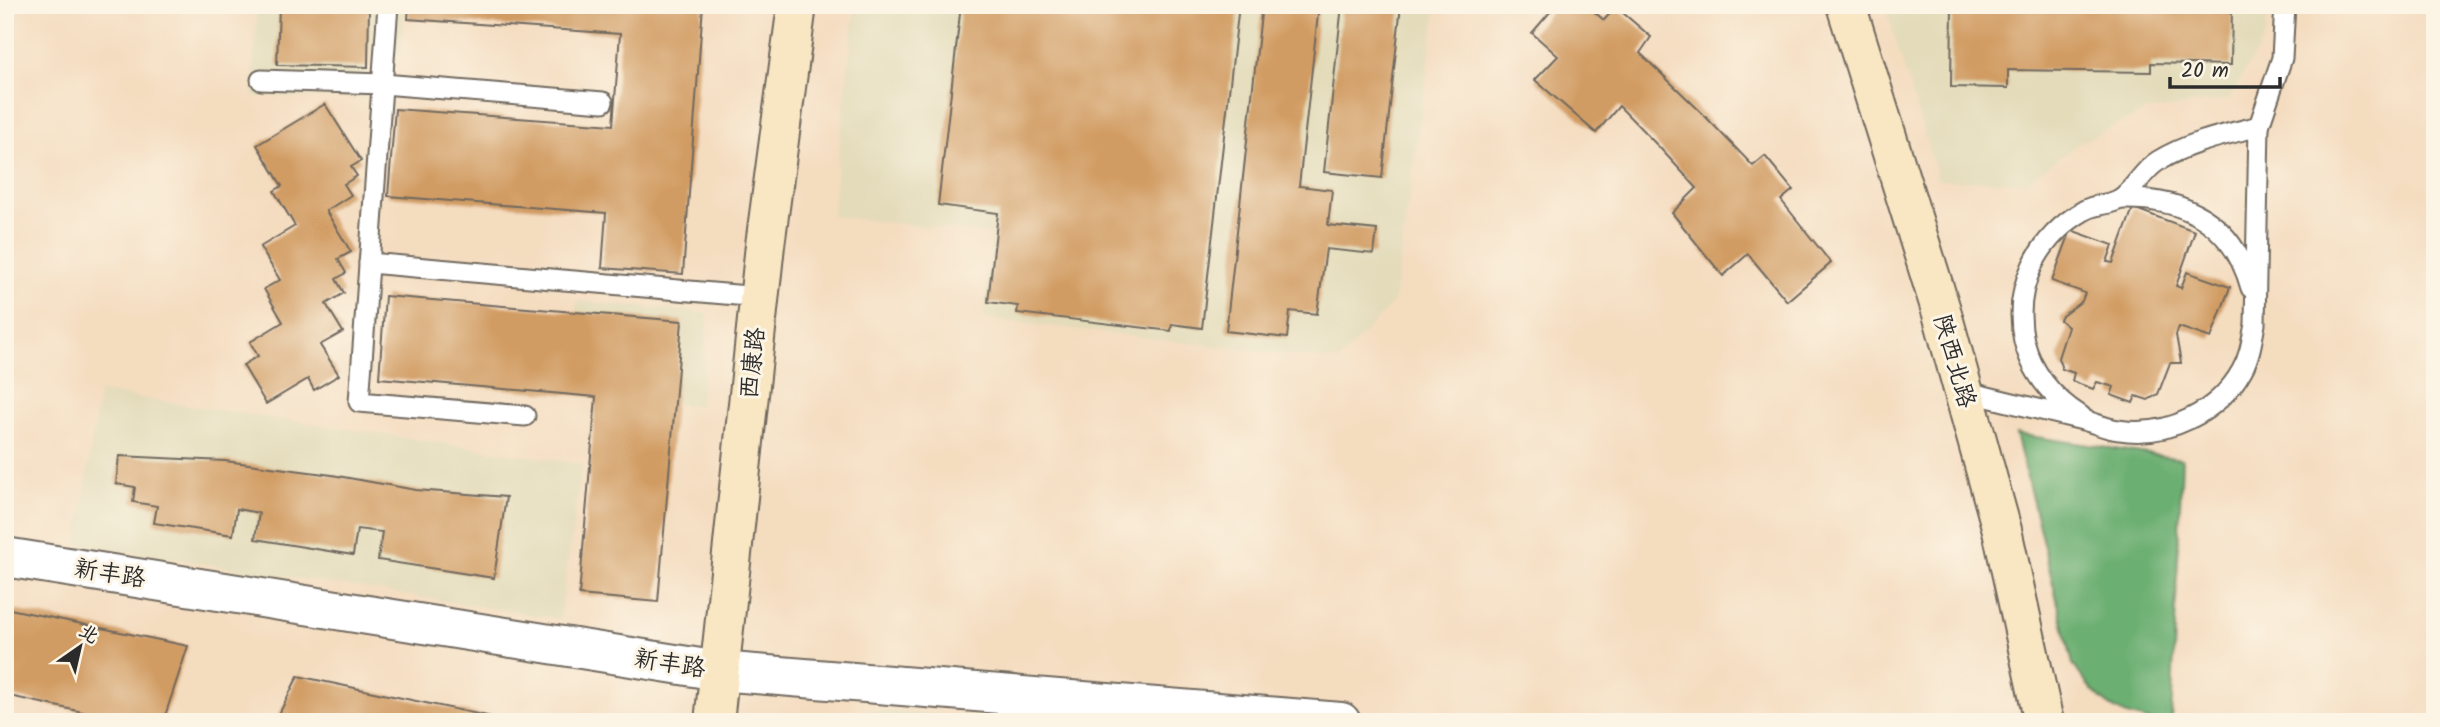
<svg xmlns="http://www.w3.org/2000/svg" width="2440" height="727" font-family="Kalam,'LXGW WenKai TC',sans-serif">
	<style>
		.built { fill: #e3dbba }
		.forest { fill: #6caf72; stroke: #4c6d4e; stroke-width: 2 }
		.building { fill: #d19c63 }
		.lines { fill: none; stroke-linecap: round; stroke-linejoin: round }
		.lane-casing { stroke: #71695f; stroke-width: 23 }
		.street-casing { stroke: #71695f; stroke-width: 42 }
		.secondary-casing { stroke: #71695f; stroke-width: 42 }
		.lane { stroke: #fff; stroke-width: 19 }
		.street { stroke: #fff; stroke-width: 38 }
		.secondary { stroke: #f9e7c3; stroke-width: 38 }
		.labels { text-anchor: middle; stroke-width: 6; stroke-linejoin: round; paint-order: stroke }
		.street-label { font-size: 24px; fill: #2b2b2b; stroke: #fcf5e5 }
	</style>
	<rect width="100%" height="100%" fill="#fcf5e5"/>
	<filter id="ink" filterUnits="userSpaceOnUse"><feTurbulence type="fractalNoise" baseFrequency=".0143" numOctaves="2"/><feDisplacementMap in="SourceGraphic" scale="14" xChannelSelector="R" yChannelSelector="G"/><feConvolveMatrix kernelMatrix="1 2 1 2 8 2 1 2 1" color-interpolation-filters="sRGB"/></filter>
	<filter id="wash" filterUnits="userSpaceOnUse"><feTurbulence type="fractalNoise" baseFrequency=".00686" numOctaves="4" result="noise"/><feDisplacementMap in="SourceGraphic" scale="28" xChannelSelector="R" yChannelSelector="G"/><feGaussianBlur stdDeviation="1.57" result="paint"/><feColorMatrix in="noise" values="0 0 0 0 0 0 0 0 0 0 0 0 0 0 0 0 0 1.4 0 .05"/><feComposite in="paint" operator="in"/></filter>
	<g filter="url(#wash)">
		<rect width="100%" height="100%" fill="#f4dcbf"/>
		<!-- built -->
		<g class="built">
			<path d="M257,5h148l-4,51 -33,-1 -2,44 -114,-3z"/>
			<path d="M855,5h582l-43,296 -55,60 -356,-43 8,-84 -159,-18z"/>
			<path d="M1885,5h382l-1,30 -37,64 -83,12 -67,32 -53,39 -88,-2z"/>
			<path d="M577,301l131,12 -8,93 -130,-11z"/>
			<path d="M99,392l483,72 -22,155 -483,-75z"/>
			<path d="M871,710l155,12h-156z"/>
		</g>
		<!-- forest -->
		<path class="forest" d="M2016,434l166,25 -11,263c-49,0 -73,-18 -98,-58z"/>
		<g id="blocks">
			<!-- building -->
			<g class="building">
				<path d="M279,5h90l-1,62 -91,-2z"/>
				<path d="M409,5h294l-20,269 -81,-6 4,-55 -218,-17 7,-87 218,16 7,-91 -212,-15z"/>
				<path d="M961,5h278l-37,323 -30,-4 -1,7 -154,-18 1,-7 -30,-4 10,-89 -60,-8z"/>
				<path d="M1262,5h57l-20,181 33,4 -4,35 49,5 -3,24 -48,-5 -9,65 -27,-3 -3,27 -61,-7z"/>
				<path d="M1342,5h59l-19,173 -58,-6z"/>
				<path d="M1556,5h30l18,15 12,-13 35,30 -11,16 60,58 53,55 12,-10 28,34 -12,10 50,63 -44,38 -39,-47 -25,22 -51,-63 25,-25 -38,-41 -40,-41 -23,27 -61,-53 23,-24 -26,-23z"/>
				<path d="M1952,5l280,1 -1,59 -80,-2v9l-143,-2v18l-57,-1z"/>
				<path d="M325,104l36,57 -10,6 6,9 -13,8 7,11 -25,16 25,41 -13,7 8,14 -10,6 8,14 -18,11 17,28 -23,13 19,30 -25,15 -6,-11 -42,25 -23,-39 15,-9 -8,-14 33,-20 -19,-33 16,-9 -20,-33 35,-21 -21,-35 8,-5 -25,-41z"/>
				<path d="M2133,208l62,23 -19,55 5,2 6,-16 43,15 -19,51 -32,-11 -3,8 5,28h-11l-12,31 -10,6 -12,-4 -3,7 -22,-8 3,-8 -17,-5 -4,7 -21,-8 2,-8 -12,-4 -4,-11 10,-31 -8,-7 2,-4 20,-15 3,-8 -33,-12 19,-51 42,15 -6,17 6,1z"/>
				<path d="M385,296l297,25 -24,281 -79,-7 17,-198 -217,-19z"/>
				<path d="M119,456l106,5 107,14 84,15 90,7 -12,81 -116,-18 4,-28 -25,-3 -4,26 -98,-16 4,-26 -22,-4 -4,26 -79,-12 3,-17 -24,-4 2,-15 -19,-3z"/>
				<path d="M5,608l183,38 -25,76h-35l-123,-27z"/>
				<path d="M298,676l213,45v1h-236z"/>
			</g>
		</g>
	</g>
	<g filter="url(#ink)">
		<use href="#blocks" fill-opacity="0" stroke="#71695f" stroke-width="2"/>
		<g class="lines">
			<!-- lane casing -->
			<g class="lane-casing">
				<g id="lane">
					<path d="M388,5l-29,397 166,14"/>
					<path d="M261,80l122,4 220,18"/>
					<path d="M2120,199c65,-2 113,23 131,89"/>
					<path d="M369,263l390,34"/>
					<path d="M1963,391c40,10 80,19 120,29 12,3 24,9 36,10 48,8 100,-18 123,-60 8,-14 10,-30 13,-46l4,-198 23,-68 3,-53"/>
					<path d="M2081,416c-28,-18 -49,-43 -57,-75 -12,-54 14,-104 61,-131 10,-6 25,-5 35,-11 15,-10 23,-29 38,-38 31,-19 67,-26 101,-35"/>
				</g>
			</g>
			<!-- street casing -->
			<g class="street-casing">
				<path id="street" d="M5,557l714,114 622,51"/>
			</g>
			<!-- secondary casing -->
			<g class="secondary-casing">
				<g id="secondary">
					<path d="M1846,5l95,305 61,220 42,192"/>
					<path d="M714,722l51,-477 32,-240"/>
				</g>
			</g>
			<!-- lane -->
			<use href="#lane" class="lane"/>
			<!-- street -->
			<use href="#street" class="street"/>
			<!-- secondary -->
			<use href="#secondary" class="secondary"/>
		</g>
	</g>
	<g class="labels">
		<!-- street labels -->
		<g class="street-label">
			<text transform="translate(1955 361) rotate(74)" y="8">陕西北路</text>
			<text transform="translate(752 363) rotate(-84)" y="8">西康路</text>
			<text transform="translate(110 573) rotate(9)" y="8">新丰路</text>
			<text transform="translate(670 663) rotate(9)" y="8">新丰路</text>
		</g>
	</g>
	<!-- margin -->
	<rect width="2440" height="727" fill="none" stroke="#fcf5e5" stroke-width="28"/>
	<!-- north arrow -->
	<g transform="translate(80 647) rotate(34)" stroke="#fcf5e5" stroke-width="5" paint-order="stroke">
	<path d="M0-5L12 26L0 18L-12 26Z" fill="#2b2b2b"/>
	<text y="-10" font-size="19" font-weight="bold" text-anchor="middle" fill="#2b2b2b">北</text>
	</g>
	<!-- scale -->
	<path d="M2170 77v10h110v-10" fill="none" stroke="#2b2b2b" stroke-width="3.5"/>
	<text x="2181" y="77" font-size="21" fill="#2b2b2b" stroke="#fcf5e5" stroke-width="5" paint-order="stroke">20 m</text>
</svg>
